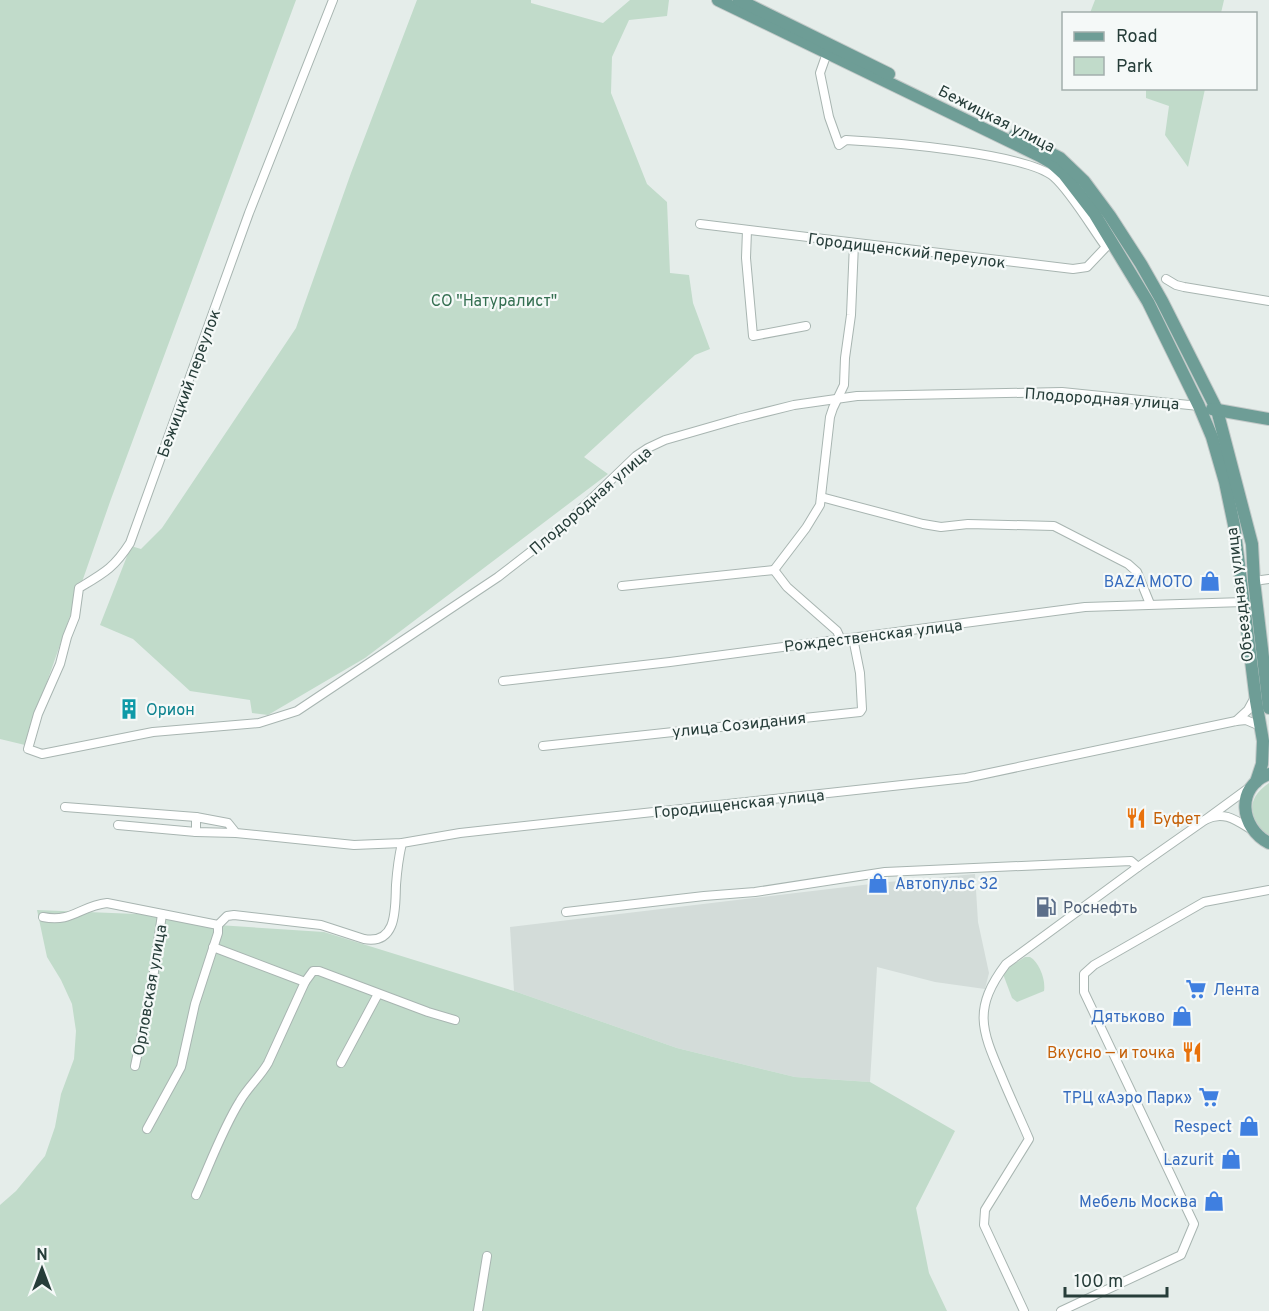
<svg xmlns="http://www.w3.org/2000/svg" width="1269" height="1311" font-family="Overpass,sans-serif">
	<style>
		.built { fill: #d3dcd9 }
		.green { fill: #c1dbca }
		.lines { fill: none; stroke-linecap: round; stroke-linejoin: round }
		.street-casing { stroke: #a8b5b1; stroke-width: 10 }
		.primary-casing { stroke: #c2c9c8; stroke-width: 14 }
		.street { stroke: #fff; stroke-width: 8 }
		.primary { stroke: #6e9d96; stroke-width: 12 }
		.labels { text-anchor: middle; stroke-width: 4.5; stroke-linejoin: round; paint-order: stroke }
		.street-label { font-size: 16px; fill: #263d39; stroke: #f5f9f8 }
		.park-label { font-size: 16px; fill: #346f51; stroke: #f5f9f8 }
		.shop-label { font-size: 16px; fill: #366cbe; stroke: #f5f9f8; text-anchor: end }
		.culture-label { font-size: 16px; fill: #0d838f; stroke: #f5f9f8; text-anchor: start }
		.food-label { font-size: 16px; fill: #c56008; stroke: #f5f9f8; text-anchor: start }
		.service-label { font-size: 16px; fill: #4e5e75; stroke: #f5f9f8; text-anchor: start }
	</style>
	<rect width="100%" height="100%" fill="#e5edea"/>
	<!-- built -->
	<path class="built" d="M975,874l3,48 11,51 -4,16 -50,-7 -58,-15 -7,115 -75,-5 -118,-29 -163,-57 -4,-64 378,-45z"/>
	<!-- green -->
	<g class="green">
		<path d="M0,0h296l-185,499 -86,246 -25,-6z"/>
		<path d="M417,0h114v3l72,20 27,-23h39l-2,16 -38,4 -17,37 -1,36 36,91 20,18 3,71 19,2 4,28 17,46 -15,6 -111,102 24,17 -243,184 -97,57 -16,-2 -2,-13 -60,-9 -57,-52 -33,-14 31,-79 10,3 21,-21 134,-200 55,-155z"/>
		<path d="M1095,0h129l-3,13h-131z"/>
		<path d="M1144,89h61l-17,78 -23,-32 4,-29 -23,-8v-9z"/>
		<path d="M1269,783v54c-20,-18 -25,-37 0,-54z"/>
		<path d="M37,910l125,5 56,10 106,7 190,59 163,57 118,29 75,5 85,49 -39,77 13,65 18,38h-947v-106l16,-14 29,-35 10,-29 6,-33 13,-35 2,-28 -4,-27 -11,-24 -14,-23z"/>
		<path d="M1025,957h5c9,5 16,23 14,34l-27,11 -5,-4 -9,-24 2,-4z"/>
	</g>
	<g class="lines">
		<!-- street casing -->
		<g class="street-casing">
			<g id="street">
				<path d="M333,0l-84,213 -119,330c-16,25 -26,30 -51,45l-4,29 -8,20 -7,27 -22,50 -10,35 14,5 111,-22 106,-9 38,-12 201,-134 62,-48 76,-73 12,-8 17,-8 73,-21 56,-14 63,-9 205,-4 137,14"/>
				<path d="M700,224l373,45 14,-2 19,-20c-14,-19 -35,-55 -52,-70 -28,-24 -168,-35 -208,-37l-7,5 -10,-28 -9,-44 7,-20"/>
				<path d="M747,230l-1,28 7,78 53,-10"/>
				<path d="M1166,279l10,6 8,2 85,14"/>
				<path d="M821,497l102,27 18,3 27,-3 86,2 74,38 9,8 13,32"/>
				<path d="M774,570l32,-42 14,-23 10,-88 3,-9 11,-23 1,-27 6,-43 3,-71"/>
				<path d="M774,570l13,17 50,44 4,9"/>
				<path d="M1254,581l15,-2"/>
				<path d="M622,586l152,-16"/>
				<path d="M503,681l167,-19 415,-55 159,-5"/>
				<path d="M1236,721l12,-11 6,-11"/>
				<path d="M543,746l317,-34 2,-3 -2,-36 -7,-35"/>
				<path d="M1250,787l-45,33c18,-10 31,0 47,10"/>
				<path d="M65,807l131,10"/>
				<path d="M118,825l78,7"/>
				<path d="M236,833l-40,-1v-15l32,6 8,10 118,12 48,-2 58,-10 506,-55 270,-57 10,-1 14,6"/>
				<path d="M566,912l138,-16 51,-4 130,-20 246,-11 7,6 67,-47"/>
				<path d="M43,917c29,6 37,-11 64,-14l111,22"/>
				<path d="M213,947l92,35 8,-11h6l109,41 27,8"/>
				<path d="M341,1063l37,-69"/>
				<path d="M135,1066l17,-80 10,-72"/>
				<path d="M147,1129l34,-62 14,-63 23,-71v-8l9,-9 7,-1 87,10 43,14c34,6 31,-32 32,-54 1,-14 3,-29 6,-42"/>
				<path d="M196,1195c14,-31 26,-65 44,-94 8,-14 20,-24 28,-38l37,-81"/>
				<path d="M478,1311l9,-55"/>
				<path d="M1024,1311l-40,-86 1,-15 44,-71c-9,-21 -19,-42 -28,-64 -20,-46 -28,-67 5,-111l132,-97"/>
				<path d="M1061,1311l120,-56 13,-31 -110,-232v-18l10,-9 110,-63 65,-12"/>
			</g>
		</g>
		<!-- primary casing -->
		<g class="primary-casing">
			<g id="primary">
				<path d="M718,0l322,156 12,7 12,11 30,39 54,89 51,104 13,31 13,45 9,43 22,176 7,40 -1,23 -6,18"/>
				<path d="M739,0l150,74"/>
				<path d="M1015,135l45,23 24,23 26,35 31,48 21,37 55,109 35,134 2,37 15,127"/>
				<path d="M1212,409l57,10"/>
				<path d="M1269,774c-34,13 -29,54 0,69"/>
			</g>
		</g>
		<!-- street -->
		<use href="#street" class="street"/>
		<!-- primary -->
		<use href="#primary" class="primary"/>
	</g>
	<!-- icons -->
	<defs>
		<g id="shop-bare" transform="scale(1.62)"><path d="M-5-2.5h2.3a2.7 3.5 0 0 1 5.4 0H5L5.5 6h-11ZM-1.5-2.5h3a1.5 2.3 0 0 0-3 0Z" fill="#3f7fe0" stroke="#f5f9f8" stroke-width="2.5" paint-order="stroke"/></g>
		<g id="building-bare" transform="scale(1.62)"><path d="M-4-6H4V6H1V3H-1V6H-4ZM-2.5-4.3h1.7v1.8h-1.7ZM.8-4.3h1.7v1.8H.8ZM-2.5-1h1.7V.8h-1.7ZM.8-1h1.7V.8H.8Z" fill="#0f9aa8" stroke="#f5f9f8" stroke-width="2.5" paint-order="stroke"/></g>
		<g id="restaurant-bare" transform="scale(1.62)"><path d="M-5-6h1v4h1v-4h1v4h1v-4h1v5L-1.5 .5V6h-2V.5L-5-1ZM5-6V6H3V1.5H1.5Q1.5-4 5-6Z" fill="#e8710a" stroke="#f5f9f8" stroke-width="2.5" paint-order="stroke"/></g>
		<g id="fuel-bare" transform="scale(1.62)"><path d="M-5.5-6h7V0h2V4h1.3V-2.5L3-4.5l.8-.8L6-3V5H2.5V1h-1V6h-7ZM-4.2-4.7v3.2H.2V-4.7Z" fill="#5c6f8a" stroke="#f5f9f8" stroke-width="2.5" paint-order="stroke"/></g>
		<g id="supermarket-bare" transform="scale(1.62)"><path d="M-6-5.5h2.5l.6 2H6L4.5 2H-2.5L-4.4-4H-6ZM-1.5 3.2a1.3 1.3 0 1 0 .1 0ZM3 3.2a1.3 1.3 0 1 0 .1 0Z" fill="#3f7fe0" stroke="#f5f9f8" stroke-width="2.5" paint-order="stroke"/></g>
	</defs>
	<g fill-rule="evenodd">
		<use href="#shop-bare" x="1210" y="581"/>
		<use href="#building-bare" x="129" y="709"/>
		<use href="#restaurant-bare" x="1136" y="818"/>
		<use href="#shop-bare" x="878" y="883"/>
		<use href="#fuel-bare" x="1046" y="907"/>
		<use href="#supermarket-bare" x="1196" y="989"/>
		<use href="#shop-bare" x="1182" y="1016"/>
		<use href="#restaurant-bare" x="1192" y="1052"/>
		<use href="#supermarket-bare" x="1209" y="1097"/>
		<use href="#shop-bare" x="1249" y="1126"/>
		<use href="#shop-bare" x="1231" y="1159"/>
		<use href="#shop-bare" x="1214" y="1201"/>
	</g>
	<g class="labels">
		<!-- street labels -->
		<g class="street-label">
			<text transform="translate(997 118) rotate(27)" y="6">Бежицкая улица</text>
			<text transform="translate(907 250) rotate(7)" y="6">Городищенский переулок</text>
			<text transform="translate(188 383) rotate(-70)" y="6">Бежицкий переулок</text>
			<text transform="translate(1102 398) rotate(4)" y="6">Плодородная улица</text>
			<text transform="translate(590 500) rotate(-41)" y="6">Плодородная улица</text>
			<text transform="translate(1239 595) rotate(-97)" y="6">Объездная улица</text>
			<text transform="translate(873 635) rotate(-7)" y="6">Рождественская улица</text>
			<text transform="translate(739 724) rotate(-6)" y="6">улица Созидания</text>
			<text transform="translate(739 803) rotate(-6)" y="6">Городищенская улица</text>
			<text transform="translate(149 990) rotate(-80)" y="6">Орловская улица</text>
		</g>
		<!-- park labels -->
		<g class="park-label">
			<text x="494" y="306">СО "Натуралист"</text>
		</g>
		<!-- shop labels -->
		<g class="shop-label">
			<text x="1193" y="587">BAZA MOTO</text>
			<text x="895" y="889" text-anchor="start">Автопульс 32</text>
			<text x="1213" y="995" text-anchor="start">Лента</text>
			<text x="1165" y="1022">Дятьково</text>
			<text x="1192" y="1103">ТРЦ «Аэро Парк»</text>
			<text x="1232" y="1132">Respect</text>
			<text x="1214" y="1165">Lazurit</text>
			<text x="1197" y="1207">Мебель Москва</text>
		</g>
		<!-- culture labels -->
		<g class="culture-label">
			<text x="146" y="715">Орион</text>
		</g>
		<!-- food labels -->
		<g class="food-label">
			<text x="1153" y="824">Буфет</text>
			<text x="1175" y="1058" text-anchor="end">Вкусно — и точка</text>
		</g>
		<!-- service labels -->
		<g class="service-label">
			<text x="1063" y="913">Роснефть</text>
		</g>
	</g>
	<!-- legend -->
	<rect x="1062" y="12" width="195" height="78" fill="#f5f9f8" stroke="#a2aeac" stroke-width="1.5"/>
	<rect x="1074" y="32" width="30" height="9" fill="#6e9d96" stroke="#a2aeac" stroke-width="1.5"/>
	<text x="1116" y="42" font-size="18" fill="#263d39">Road</text>
	<rect x="1074" y="57" width="30" height="18" fill="#c1dbca" stroke="#a2aeac" stroke-width="1.5"/>
	<text x="1116" y="72" font-size="18" fill="#263d39">Park</text>
	<!-- north arrow -->
	<g transform="translate(42 1269)" stroke="#f5f9f8" stroke-width="4.5" paint-order="stroke">
	<path d="M0-4.5L10 22L0 15L-10 22Z" fill="#263d39"/>
	<text y="-9" font-size="16" font-weight="bold" text-anchor="middle" fill="#263d39">N</text>
	</g>
	<!-- scale -->
	<path d="M1065 1287v9h102v-9" fill="none" stroke="#263d39" stroke-width="3"/>
	<text x="1074" y="1287" font-size="18" fill="#263d39" stroke="#f5f9f8" stroke-width="4.5" paint-order="stroke">100 m</text>
</svg>
